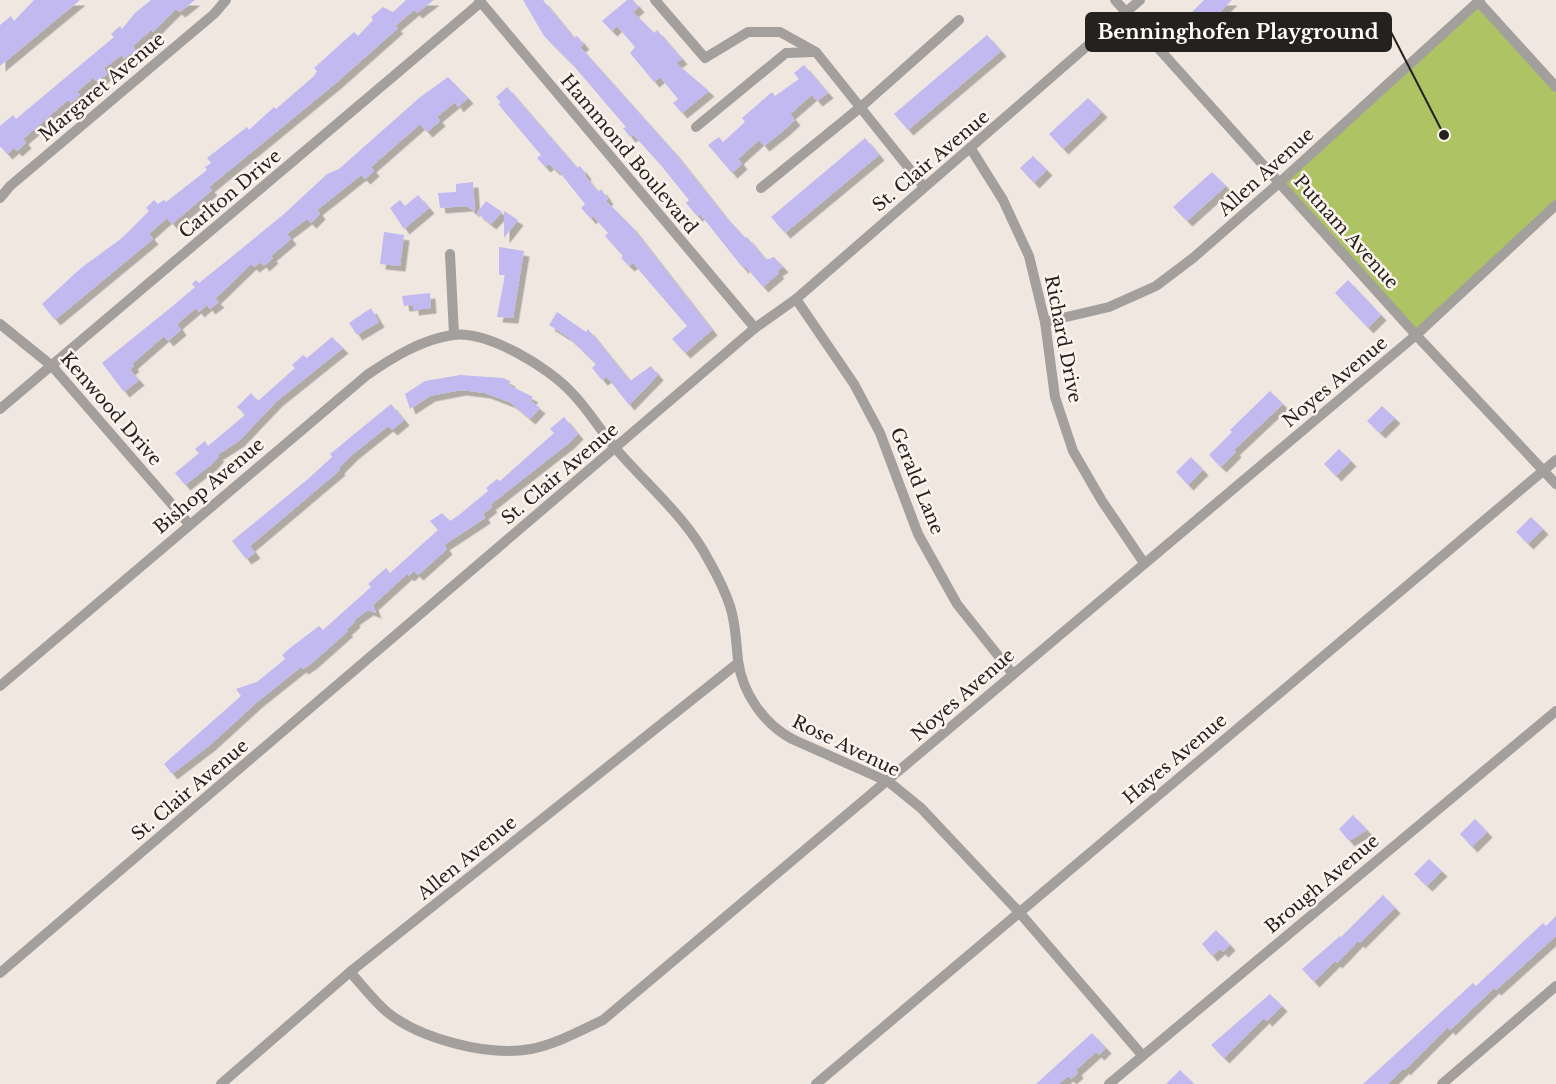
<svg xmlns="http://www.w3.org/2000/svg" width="1556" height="1084" font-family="'Libre Baskerville',serif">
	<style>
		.green { fill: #adc364 }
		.building { fill: #c2b9f1; filter: url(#shadow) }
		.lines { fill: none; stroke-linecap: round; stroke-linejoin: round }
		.minor { stroke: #a39f9d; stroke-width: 10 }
		.labels { text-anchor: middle; stroke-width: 5; stroke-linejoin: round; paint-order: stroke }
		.street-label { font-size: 18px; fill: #24211f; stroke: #fcf4ed }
		.leader { fill: none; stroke: #24211f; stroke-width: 2 }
		.callout-dot { fill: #24211f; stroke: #fcf4ed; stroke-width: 2 }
		.callout { fill: #24211f; stroke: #24211f; stroke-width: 2 }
		.callout-label { font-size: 20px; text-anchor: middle; font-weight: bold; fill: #fff }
	</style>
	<defs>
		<filter id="shadow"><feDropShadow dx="5.5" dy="5.5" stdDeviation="0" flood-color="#0004"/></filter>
	</defs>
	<rect width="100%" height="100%" fill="#efe7e0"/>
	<!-- green -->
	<path class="green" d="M1478,2l78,85v118l-140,130 -137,-152z"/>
	<!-- building -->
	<g class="building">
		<path d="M34,0h46l-80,66v-41l11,-9 3,5z"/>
		<path d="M151,0h44l-15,12 -4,-3 -23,23 -2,-2 -18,16 5,8 -3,3 -4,-4 -7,6 -2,-4 -18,13 3,6 -10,8 -4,-4 -16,14 3,3 -9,8 -3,-3 -45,39 3,4 -9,8 -3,-3 -7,6 -7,-8v-20l13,-11 3,4 98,-82 -3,-3 9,-8 2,3 13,-16z"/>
		<path d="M406,0h28l-17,13 -3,-3 -19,16 3,2 -62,55 -127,104 3,3 -40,34 -5,-6 -18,16 4,5 -98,81 -13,-16 39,-36 41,-30 27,-27 -3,-3 8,-8 4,4 6,-4 2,2 41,-32 -2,-3 6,-4 -4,-5 40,-31 2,3 25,-23 2,2 38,-33 3,-5 -3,-3 40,-36 4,4 15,-16 -2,-3 12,-10 10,5z"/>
		<path d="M523,0h20l31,38 3,-2 7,8 -4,3 94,105 49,62 22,24 2,-1 19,23 8,-3 9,10 -6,4 2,2 -16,14 -18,-21 -2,2 -43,-54 -3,2 -11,-13 3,-3 -30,-37 -19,-21 -7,-7 -3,2 -7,-9 3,-1 -53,-62 -29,-29z"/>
		<path d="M627,0h6l6,7 -6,5 21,21 3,-3 25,29 -6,4 33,28 -27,22 -9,-10 5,-4 -18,-22 -6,5 -24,-29 5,-6 -18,-21 -5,5 -10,-10z"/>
		<path d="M1204,0h28l-28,28 -14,-14z"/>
		<path d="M987,35l14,16 -93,79 -14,-16z"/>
		<path d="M804,65l24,28 -11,8 -5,-6 -22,19 5,6 -12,11 -19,15 -5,-6 -21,19 4,5 -10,9 -24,-28 11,-8 4,5 22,-20 -3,-4 30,-26 3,4 24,-17 -5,-6z"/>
		<path d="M448,77l20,21 -10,9 -3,-5 -18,15 3,4 -13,11 -7,-8 -49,43 3,4 -9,8 -4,-4 -44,35 3,4 -9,9 -4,-4 -20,15 4,5 -20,17 2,2 -9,8 -3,-4 -7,5 -3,-3 -36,35 4,3 -9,7 -3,-4 -8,7 -3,-4 -19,16 4,6 -13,11 -4,-5 -32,28 2,2 -4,4 9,10 -15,12 -22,-29 72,-58 21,-18 -3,-3 4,-4 3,3 30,-24 55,-45 43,-40 12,-5 80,-71z"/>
		<path d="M507,87l70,81 3,-2 6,8 -1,2 13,16 3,-3 7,10 -2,2 26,26 80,103 -27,23 -13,-14 15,-13 -54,-63 -4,3 -8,-8 2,-2 -18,-20 3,-3 -15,-17 -2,3 -10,-11 4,-4 -28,-35 -2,1 -6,-6 -4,3 -8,-9 4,-3 -43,-51 3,-1 -5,-6z"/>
		<path d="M1088,98l14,14 -39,37 -14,-15z"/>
		<path d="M865,138l14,17 -94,78 -14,-16z"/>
		<path d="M1033,156l14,14 -13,13 -14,-15z"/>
		<path d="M1212,172l14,14 -39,35 -14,-14z"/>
		<path d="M473,182l2,30 -8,-6 -27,2 -2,-15 18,-1v-8z"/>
		<path d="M418,195l11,13 -25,21 -14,-21 10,-8 5,6z"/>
		<path d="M486,201l16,11 -11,12 -14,-11z"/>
		<path d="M504,211l14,9 -14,18z"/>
		<path d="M384,232l20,3 -4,31 -20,-2z"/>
		<path d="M499,247l25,4 -11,67 -16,-1 8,-42h-6z"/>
		<path d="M1348,280l33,35 -13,13 -33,-35z"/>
		<path d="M430,293l1,15 -18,2v-5l-9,1 -2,-10z"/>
		<path d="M371,308l8,14 -22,13 -8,-12z"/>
		<path d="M557,312l29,20 2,-3 42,52 21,-15 7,9 -29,30 -22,-28 -5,3 -10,-12 4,-4 -28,-27 -19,-12z"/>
		<path d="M332,337l11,11 -66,53 -38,40 -22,14 2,1 -7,8 -27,21 -10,-12 24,-20 -4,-4 10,-8 3,5 37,-31 -8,-8 14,-14 7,8 37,-33 -3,-3 11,-10 4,3z"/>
		<path d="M460,375l43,3 7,3 -1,4 24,12 -3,3 10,8 -10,11 -19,-16 -26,-10 -24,-3 -31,6 -20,13 -5,-15 20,-13z"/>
		<path d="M1270,391l13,13 -49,46 2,2 -15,15 -12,-12 23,-23 -2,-2z"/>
		<path d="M391,404l13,16 -12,10 -4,-4 -35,28 -14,14 1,2 -90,76 5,7 -9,6 -14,-18 76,-62 24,-22 -2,-3z"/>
		<path d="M1382,406l13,12 -15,15 -13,-12z"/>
		<path d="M564,417l14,17 -9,9 -79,62 2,2 -9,7 2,4 -41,27 3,4 -29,26 -4,-4 -5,5 -2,-2 -34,31 3,8 -8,-3 -14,10 1,2 -9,8 2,1 -37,33 -8,5 -2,-2 -44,35 -47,43 -38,29 -8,-10 77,-68 -5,-7 21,-7 28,-23 -3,-4 8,-7 29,-22 4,4 48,-43 -3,-3 18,-16 4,5 48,-43 -8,-9 12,-8 8,8 9,-6 29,-24 -2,-3 11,-9 3,2 54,-48 -4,-4z"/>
		<path d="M1339,449l12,12 -15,15 -12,-12z"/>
		<path d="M1191,457l12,13 -15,15 -12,-13z"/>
		<path d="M1531,517l12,12 -15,15 -12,-12z"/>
		<path d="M1353,815l14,15 -18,11 -10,-12z"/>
		<path d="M1475,819l12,13 -15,15 -12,-13z"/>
		<path d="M1429,859l13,12 -15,15 -13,-12z"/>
		<path d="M1383,895l12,13 -35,35 -2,-2 -21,22 -2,-2 -21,21 -12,-13 38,-33 1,1z"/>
		<path d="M1556,916v20l-60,54 -2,-2 -44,42 -2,-3 -43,43 -1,-2 -16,16h-25l110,-101 3,3 67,-63 3,3z"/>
		<path d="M1216,930l14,15 -7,7 -3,-3 -8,7 -10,-12z"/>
		<path d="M1270,994l12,12 -15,15 -3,-3 -40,40 -13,-13z"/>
		<path d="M1092,1033l14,15 -7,7 -3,-3 -20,18 2,3 -7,6 -3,-3 -9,8h-23z"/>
		<path d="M1180,1070l14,14h-28z"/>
	</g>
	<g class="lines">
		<!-- minor -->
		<g class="minor">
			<path d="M479,0l276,328"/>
			<path d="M655,0l50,58 43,-26h32l36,20 108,135"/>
			<path d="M1115,0l301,335 140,149"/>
			<path d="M1477,0l79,87"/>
			<path d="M696,127l90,-74 27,-1"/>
			<path d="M971,149l32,51 26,56 16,66 10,75 18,54 29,50 42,62"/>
			<path d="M761,188l101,-82 97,-86"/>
			<path d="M0,198l10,-12 204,-172 12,-14"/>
			<path d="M450,254l4,80"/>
			<path d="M796,299l58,85 26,49 38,101 39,70 55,69"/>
			<path d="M1045,322l64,-15 47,-21 37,-28 86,-75 201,-183"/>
			<path d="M0,324l52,42 137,158"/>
			<path d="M0,409l480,-406"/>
			<path d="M0,686l367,-311c25,-17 55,-36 86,-40 34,-5 97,33 119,58 17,17 29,39 45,57 31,36 70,68 92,111 8,14 16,30 21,45 6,18 6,36 8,54 4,33 26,64 54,79l97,43 32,26 98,104 123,143"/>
			<path d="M350,972c12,13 24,29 37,40 33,27 102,45 144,37 25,-5 49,-18 72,-29l813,-685 140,-130"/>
			<path d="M0,973l755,-645 41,-29 344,-299"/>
			<path d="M221,1084l129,-112 388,-309"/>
			<path d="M816,1084l740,-624"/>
			<path d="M1109,1084l447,-373"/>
			<path d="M1442,1084l114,-98"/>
		</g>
	</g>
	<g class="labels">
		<!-- street labels -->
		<g class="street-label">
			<text transform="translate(102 87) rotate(-40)" y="6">Margaret Avenue</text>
			<text transform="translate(629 154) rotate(50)" y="6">Hammond Boulevard</text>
			<text transform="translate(931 161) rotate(-40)" y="6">St. Clair Avenue</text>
			<text transform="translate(1266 172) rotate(-42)" y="6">Allen Avenue</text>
			<text transform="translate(230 194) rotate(-40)" y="6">Carlton Drive</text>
			<text transform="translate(1346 232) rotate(48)" y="6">Putnam Avenue</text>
			<text transform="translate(1063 339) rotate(79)" y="6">Richard Drive</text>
			<text transform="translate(1335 382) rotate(-40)" y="6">Noyes Avenue</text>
			<text transform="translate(111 409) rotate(49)" y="6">Kenwood Drive</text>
			<text transform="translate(560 474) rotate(-40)" y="6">St. Clair Avenue</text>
			<text transform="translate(917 481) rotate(68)" y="6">Gerald Lane</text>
			<text transform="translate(209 486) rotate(-40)" y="6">Bishop Avenue</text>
			<text transform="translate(963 695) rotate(-41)" y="6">Noyes Avenue</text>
			<text transform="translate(846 746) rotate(26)" y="6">Rose Avenue</text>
			<text transform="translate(1175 759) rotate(-40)" y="6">Hayes Avenue</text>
			<text transform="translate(190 790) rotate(-40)" y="6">St. Clair Avenue</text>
			<text transform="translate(467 858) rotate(-39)" y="6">Allen Avenue</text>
			<text transform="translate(1322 884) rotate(-40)" y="6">Brough Avenue</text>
		</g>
	</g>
	<!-- callouts -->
	<path class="leader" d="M1444 135L1391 32"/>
	<circle class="callout-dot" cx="1444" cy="135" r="6"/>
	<rect class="callout" x="1086" y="13" width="305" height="38" rx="6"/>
	<g class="callout-label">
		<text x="1238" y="39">Benninghofen Playground</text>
	</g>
</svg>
